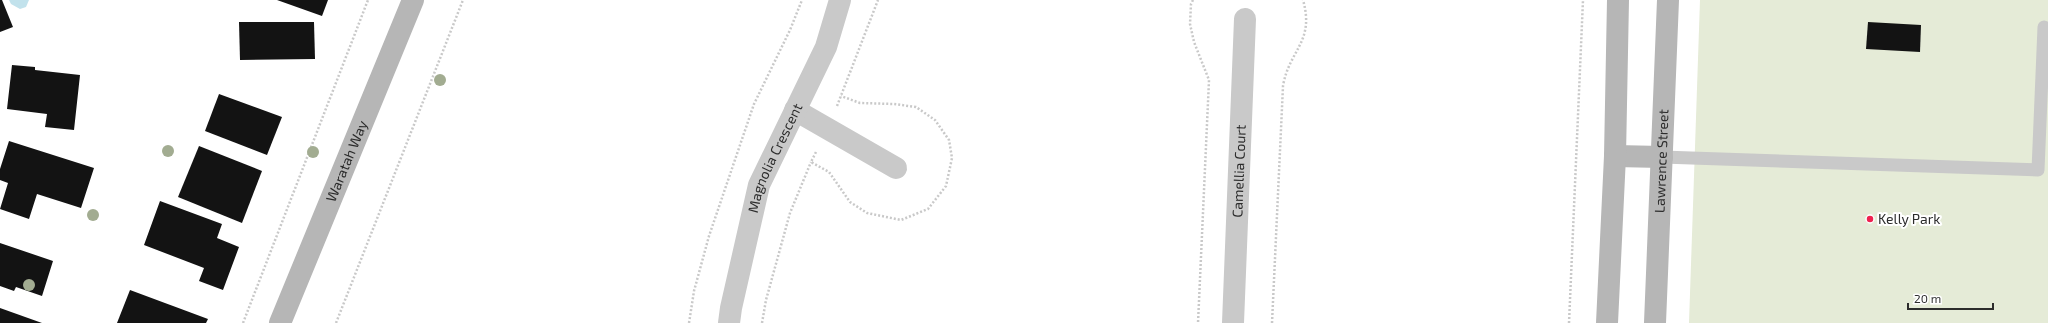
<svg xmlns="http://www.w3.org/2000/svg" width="2048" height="323" font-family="'Exo 2',sans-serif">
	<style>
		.green { fill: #e5ebd7 }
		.water { fill: #c2e2ec }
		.building { fill: #131313 }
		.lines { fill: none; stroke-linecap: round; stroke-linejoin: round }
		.path { stroke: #c9c9c9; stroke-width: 2.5; stroke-dasharray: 2 2; stroke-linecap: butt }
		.lane { stroke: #c9c9c9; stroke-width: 13 }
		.street { stroke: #c9c9c9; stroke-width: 22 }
		.secondary { stroke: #b6b6b6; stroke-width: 22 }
		.tree { fill: #a2ac91 }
		.poi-dot { fill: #ef214f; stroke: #fff; stroke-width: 1.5 }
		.labels { text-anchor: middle; stroke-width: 4; stroke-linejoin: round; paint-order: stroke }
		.street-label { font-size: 14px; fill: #2c2c2c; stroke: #fff }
		.poi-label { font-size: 14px; fill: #2c2c2c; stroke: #fff; text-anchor: start }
	</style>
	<rect width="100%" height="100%" fill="#fff"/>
	<!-- green -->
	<path class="green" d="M1700,0h348v323h-359z"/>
	<!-- water -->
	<path class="water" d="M9,0h20l-3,7 -6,2 -9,-5z"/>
	<!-- building -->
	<g class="building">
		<path d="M0,0h2l11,27 -13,5z"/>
		<path d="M277,0h51l-6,16z"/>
		<path d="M239,22h75l1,37 -75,1z"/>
		<path d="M1868,22l53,3 -1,27 -54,-3z"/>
		<path d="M12,65l23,2v3l45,5 -6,55 -29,-3 2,-13 -40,-5z"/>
		<path d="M219,94l63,23 -15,38 -62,-24z"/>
		<path d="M9,141l85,27 -13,40 -44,-14 -8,25 -29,-10 8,-26 -8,-3v-11z"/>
		<path d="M199,146l63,25 -20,52 -64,-26z"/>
		<path d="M160,201l62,23 -5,14 22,9 -16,43 -24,-9 5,-13 -60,-23z"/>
		<path d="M0,243l53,18 -11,35 -26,-9 -2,4 -14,-5z"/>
		<path d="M130,290l78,29 -2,4h-89z"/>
		<path d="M0,308l42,15h-42z"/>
	</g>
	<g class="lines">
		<!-- path -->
		<g class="path">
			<path d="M1193,0l-2,4 -1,20 4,18 15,38 -11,243"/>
			<path d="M837,106l41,-106"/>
			<path d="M816,152l-5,10 18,10 21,30 17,11 34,7 27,-11 18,-23 6,-28 -3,-18 -14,-20 -19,-13 -22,-3 -34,-1 -19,-7"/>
			<path d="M243,323l125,-323"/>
			<path d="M336,323l127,-323"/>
			<path d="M689,323l5,-32 15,-55 45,-132 36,-74 12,-30"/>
			<path d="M762,323l4,-23 24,-87 21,-51"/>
			<path d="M1272,323l11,-237c6,-36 32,-44 20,-86"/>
			<path d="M1569,323l14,-323"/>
		</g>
		<!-- lane -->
		<path class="lane" d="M1662,157l376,13 6,-143"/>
		<!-- street -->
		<g class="street">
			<path d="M795,110l101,58"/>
			<path id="s1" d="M729,323l2,-15 28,-123 67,-138 14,-47"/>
			<path id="s2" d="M1233,323l12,-304"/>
		</g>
		<!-- secondary -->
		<g class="secondary">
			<path d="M1615,156l47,1"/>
			<path id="s3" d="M280,323l133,-323"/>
			<path d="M1607,323l8,-167 3,-156"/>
			<path id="s4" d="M1655,323l13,-323"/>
		</g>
	</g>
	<!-- trees -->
	<g class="tree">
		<circle cx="440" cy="80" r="6"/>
		<circle cx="168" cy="151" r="6"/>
		<circle cx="313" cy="152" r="6"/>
		<circle cx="93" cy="215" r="6"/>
		<circle cx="29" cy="285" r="6"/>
	</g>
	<!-- markers -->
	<circle class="poi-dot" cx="1870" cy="219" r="4"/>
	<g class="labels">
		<!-- street labels -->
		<g class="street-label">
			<text dy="5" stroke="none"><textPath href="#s1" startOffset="172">Magnolia Crescent</textPath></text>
			<text dy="5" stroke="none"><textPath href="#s4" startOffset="162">Lawrence Street</textPath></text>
			<text dy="5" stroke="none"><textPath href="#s3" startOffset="175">Waratah Way</textPath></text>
			<text dy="5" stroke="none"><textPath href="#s2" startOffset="152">Camellia Court</textPath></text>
		</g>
		<!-- poi labels -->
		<g class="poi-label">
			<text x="1878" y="224">Kelly Park</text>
		</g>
	</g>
	<!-- scale -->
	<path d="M1908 303v6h85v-6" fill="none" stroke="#2c2c2c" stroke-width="2"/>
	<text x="1914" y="303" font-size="12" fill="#2c2c2c" stroke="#ffffff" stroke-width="3" paint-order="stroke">20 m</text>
</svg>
